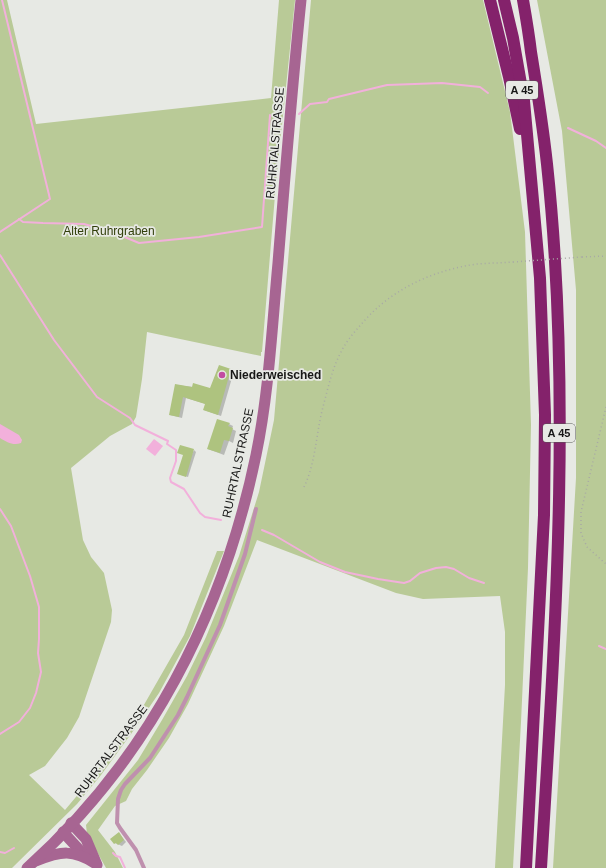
<svg xmlns="http://www.w3.org/2000/svg" width="606" height="868" font-family="Arial,sans-serif">
	<style>
		.green { fill: #b9ca97 }
		.water { fill: #f2b0db }
		.shadow { fill: #0003 }
		.lines { fill: none; stroke-linecap: round; stroke-linejoin: round }
		.stream { stroke: #f2b0db; stroke-width: 2 }
		.building { fill: #aec37f }
		.path { stroke: #a8a9a5; stroke-width: 1.5; stroke-dasharray: 1 3; stroke-linecap: butt }
		.lane { stroke: #bf90ae; stroke-width: 4 }
		.secondary { stroke: #a76592; stroke-width: 11 }
		.highway { stroke: #84226b; stroke-width: 12 }
		.path-bridge { stroke: #a8a9a5; stroke-width: 1.5; stroke-dasharray: 1 3; stroke-linecap: butt }
		.poi-dot { fill: #c24ba1; stroke: #e7e9e4; stroke-width: 1.5 }
		.labels { text-anchor: middle; stroke-width: 3.5; stroke-linejoin: round; paint-order: stroke }
		.shield { fill: #e7e9e4; stroke: #555654; stroke-width: 1 }
		.shield-label { font-size: 11px; font-weight: bold; fill: #171716 }
		.street-label { font-size: 12px; fill: #171716; stroke: #e7e9e4 }
		.park-label { font-size: 12px; fill: #313e0a; stroke: #e7e9e4 }
		.poi-label { font-size: 12px; font-weight: bold; fill: #171716; stroke: #e7e9e4; text-anchor: start }
	</style>
	<rect width="100%" height="100%" fill="#e7e9e4"/>
	<!-- green -->
	<g class="green">
		<path d="M0,0h7l29,124 235,-26 8,-98h16l-19,183 -14,169h-1v4l-114,-24 -5,47 -6,38 -4,7 -22,12 -39,32 12,72 8,17 13,16 8,37 -1,12 -32,95 -12,21 -22,28 -16,9 36,35 26,-31 33,-44 17,-25 43,-75 33,-84h7l-34,85 -31,57 -28,41 -30,41 -24,29 -65,64h-12z"/>
		<path d="M311,0h172l27,112 15,120 6,193 -3,143 -7,154 -8,146h-18l10,-183v-53l-5,-36 -77,3 -27,-6 -139,-53 -33,86 -36,78 -19,34 -22,32 -15,19 -6,12 -11,5 -17,24 17,22 8,16h-17l-19,-34 -1,-9 52,-65 24,-40 25,-44 19,-39 33,-81 20,-64 15,-72z"/>
		<path d="M537,0h69v868h-53l23,-390v-188l-14,-159z"/>
	</g>
	<!-- water -->
	<g class="water">
		<path d="M0,424l19,11 3,5 -1,3c-8,3 -14,-1 -21,-5z"/>
		<path d="M154,439l9,7 -8,10 -9,-7z"/>
	</g>
	<!-- shadow -->
	<g class="shadow">
		<path d="M231,370l3,1 -13,45 -17,-6 2,-6 -20,-6 -4,20 -12,-3 6,-30 35,4z"/>
		<path d="M229,424l4,2 -1,3 4,2 -3,12 -4,-2 -5,14 -16,-6z"/>
		<path d="M194,450l2,2 -8,25 -7,-2z"/>
		<path d="M119,833l7,9 -4,4 -7,-3z"/>
	</g>
	<g class="lines">
		<!-- stream -->
		<g class="stream">
			<path d="M299,114l11,-10 17,-2 2,-3 58,-14 55,-2 38,4 8,6"/>
			<path d="M568,128l28,13 10,7"/>
			<path d="M19,219l4,3 20,1 41,1 31,9 24,10 60,-6 63,-10 8,-112"/>
			<path d="M0,232l50,-33 -48,-199"/>
			<path d="M0,255l54,85 43,57 33,21 5,7 33,16 -1,3 9,6v11l-6,17 1,4 13,7 16,24 5,4 16,3"/>
			<path d="M0,509l11,17 19,50 9,31v32l-1,14 3,19 -5,21 -6,15 -11,14 -19,12"/>
			<path d="M262,530l12,5 46,27 25,10 33,7 26,4 6,-2 10,-8 16,-5 10,-1 8,2 15,9 15,5"/>
			<path d="M599,646l7,3"/>
			<path d="M0,852l5,1 9,-5"/>
			<path d="M113,853l3,3 4,1 5,11"/>
		</g>
	</g>
	<!-- building -->
	<g class="building">
		<path d="M219,365l12,4 -13,46 -15,-5 2,-6 -22,-7 -4,20 -10,-2 6,-31 17,3 1,-4 17,5z"/>
		<path d="M217,419l13,4 -2,3 5,2 -4,13 -5,-1 -4,13 -13,-4z"/>
		<path d="M180,445l14,4 -8,28 -9,-3 6,-19 -6,-2z"/>
		<path d="M119,832l5,8 -6,5 -2,-2 -2,1 -4,-5z"/>
	</g>
	<g class="lines">
		<!-- path -->
		<g class="path">
			<path d="M582,257l24,-1"/>
			<path d="M606,407l-25,105v21l6,14 19,17"/>
			<path d="M304,487c12,-25 12,-54 19,-80 5,-19 9,-38 18,-55 6,-12 15,-22 24,-32 29,-32 69,-50 112,-56 12,-1 24,-1 36,-2"/>
		</g>
		<!-- lane -->
		<path class="lane" d="M144,868l-8,-18 -16,-22 -3,-5 1,-24 3,-9 4,-6 25,-26 28,-43 9,-18 33,-72 25,-71 11,-45"/>
		<!-- secondary -->
		<g class="secondary">
			<path d="M71,823l15,16 11,26"/>
			<path d="M63,832l22,24"/>
			<path d="M36,861c25,-10 37,-12 60,3"/>
			<path d="M27,868c122,-109 196,-254 229,-413 13,-63 16,-128 22,-192 7,-88 14,-175 23,-263"/>
		</g>
		<!-- highway -->
		<g class="highway">
			<path d="M490,0l19,77 11,52"/>
			<path d="M504,0l9,38 11,63 16,177 5,137 -1,100 -18,353"/>
			<path d="M523,0c3,17 6,35 8,52 6,37 12,75 16,112 25,234 8,470 -6,704"/>
		</g>
		<!-- path-bridge -->
		<path class="path-bridge" d="M513,262l69,-5"/>
	</g>
	<!-- markers -->
	<circle class="poi-dot" cx="222" cy="375" r="4"/>
	<g class="labels">
		<!-- shield labels -->
		<g class="shield">
			<rect x="506" y="81" width="32" height="18" rx="3"/>
			<rect x="543" y="424" width="32" height="18" rx="3"/>
		</g>
		<g class="shield-label">
			<text x="522" y="94">A 45</text>
			<text x="559" y="437">A 45</text>
		</g>
		<!-- street labels -->
		<g class="street-label">
			<text transform="translate(275 143) rotate(-85)" y="4">RUHRTALSTRASSE</text>
			<text transform="translate(238 463) rotate(-78)" y="4">RUHRTALSTRASSE</text>
			<text transform="translate(111 751) rotate(-53)" y="4">RUHRTALSTRASSE</text>
		</g>
		<!-- park labels -->
		<g class="park-label">
			<text x="109" y="235">Alter Ruhrgraben</text>
		</g>
		<!-- poi labels -->
		<g class="poi-label">
			<text x="230" y="379">Niederweisched</text>
		</g>
	</g>
</svg>
